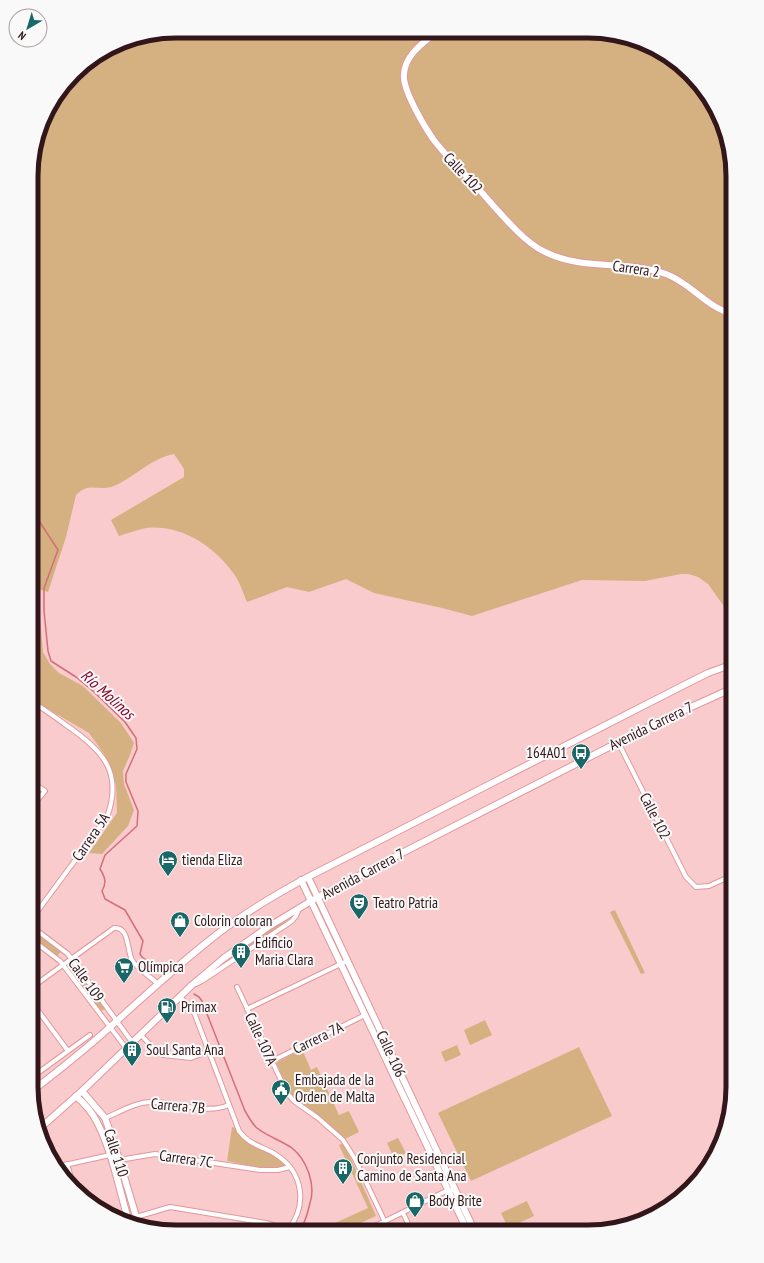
<svg xmlns="http://www.w3.org/2000/svg" width="764" height="1263" font-family="'PT Sans Narrow',sans-serif">
	<style>
		.green { fill: #d5b181 }
		.lines { fill: none; stroke-linecap: round; stroke-linejoin: round }
		.stream { stroke: #d46f79; stroke-width: 1.5 }
		.street-casing { stroke: #e2979c; stroke-width: 6 }
		.secondary-casing { stroke: #e2979c; stroke-width: 8 }
		.primary-casing { stroke: #e2979c; stroke-width: 8 }
		.street { stroke: #fff; stroke-width: 4 }
		.secondary { stroke: #fff; stroke-width: 6 }
		.primary { stroke: #fff; stroke-width: 6 }
		.labels { text-anchor: middle; stroke-width: 4; stroke-linejoin: round; paint-order: stroke }
		.street-label { font-size: 15px; fill: #321619; stroke: #f9f9f9 }
		.poi-label { font-size: 15px; fill: #321619; stroke: #f9f9f9; text-anchor: start }
		.water-label { font-size: 16px; font-style: italic; fill: #89072c; stroke: #f9f9f9 }
		.rim { fill: none; stroke: #321619; stroke-width: 5 }
	</style>
	<rect width="100%" height="100%" fill="#facbcd"/>
	<!-- green -->
	<g class="green">
		<path d="M176,31l313,1 5,2 3,-2h111l69,29 45,59 11,56v443l-25,-35 -10,-7 -10,-3h-7l-36,7 -63,-1 -110,36 -30,-8 -68,-15 -28,-14 -37,13 -22,-5 -40,15c-4,-9 -7,-20 -13,-28 -20,-28 -53,-50 -88,-46 -9,2 -18,5 -27,8l-8,-16 73,-43v-8l-10,-15c-23,4 -39,23 -60,32 -15,6 -25,-5 -38,9l-10,42 -18,55 -14,-4 6,-20 -8,-18v-393l14,-46 34,-44 40,-25z"/>
		<path d="M32,592l6,1 5,59 7,12 9,9 24,13 38,37 13,20 -4,12 -7,16 1,13 10,26 -6,16 -26,28 -13,-1 28,-40 -1,-29 -12,-30 -15,-21 -53,-31 -4,-16z"/>
		<path d="M615,910l30,63 -4,1 -31,-62z"/>
		<path d="M292,916l-10,9 -67,43 23,-18z"/>
		<path d="M32,930l29,22 -4,4 -26,-19z"/>
		<path d="M74,967l31,42 -4,2 -30,-42z"/>
		<path d="M485,1020l7,15 -22,10 -6,-15z"/>
		<path d="M457,1045l4,10 -16,7 -4,-10z"/>
		<path d="M579,1047l33,69 -141,65 -33,-68z"/>
		<path d="M302,1049l9,21 6,-3 22,48 10,-4 10,21 -14,7 -54,-45 -15,-31z"/>
		<path d="M232,1127l4,1 6,10 11,8 20,9 13,10c-16,8 -43,-1 -59,-4z"/>
		<path d="M398,1138l8,15 -12,5 -7,-15z"/>
		<path d="M344,1143l32,73 -33,15h-20l1,-3 44,-20 -29,-63z"/>
		<path d="M527,1201l7,15 -26,12 -7,-15z"/>
	</g>
	<g class="lines">
		<!-- stream -->
		<g class="stream">
			<path d="M32,510l26,40 -14,38v23l4,40 3,10 25,16 17,14 32,31 11,16 1,11 -11,25v8l12,29 -1,15 -32,29 -5,14c5,8 7,13 2,22l3,8 20,11 18,31 -3,13 2,3 20,14"/>
			<path d="M194,994l5,3 3,4 43,110c4,6 7,13 12,17 8,7 25,13 35,20 15,12 24,37 18,55 -2,9 -5,21 -11,28"/>
		</g>
		<!-- street casing -->
		<g class="street-casing">
			<g id="street">
				<path d="M32,693l3,11"/>
				<path d="M618,742l68,135 10,10 13,-1 24,-11"/>
				<path d="M31,793l5,-8"/>
				<path d="M31,804l4,-1 10,-12 -14,-9"/>
				<path d="M31,920l76,-103c17,-46 -6,-68 -41,-92 -10,-7 -20,-15 -31,-21"/>
				<path d="M31,926l37,28 64,88"/>
				<path d="M31,939l29,22 66,87"/>
				<path d="M196,984l6,-3 90,-60 4,-5 3,-7"/>
				<path d="M237,987l50,106 7,8 24,17 25,22 12,19 30,63"/>
				<path d="M31,988l83,-60c15,-2 13,22 18,32 4,8 19,17 26,24"/>
				<path d="M179,996l13,13 3,6 44,116c10,14 23,15 36,23 29,18 33,52 12,77"/>
				<path d="M31,1001l37,50"/>
				<path d="M247,1009l100,-48"/>
				<path d="M140,1034l17,18 6,3 28,3 18,-7"/>
				<path d="M272,1061l93,-46"/>
				<path d="M31,1078l59,-43"/>
				<path d="M105,1118c15,-6 30,-16 47,-16 25,0 53,13 77,3"/>
				<path d="M67,1164l5,17"/>
				<path d="M60,1166l50,-11 9,5 36,-6 105,16h18l12,-3"/>
				<path d="M403,1213l9,19"/>
				<path d="M136,1217l34,-10 96,16 7,2 9,6"/>
				<path d="M365,1231l83,-41h7"/>
			</g>
		</g>
		<!-- secondary casing -->
		<g class="secondary-casing">
			<g id="secondary">
				<path d="M308,877l167,355"/>
				<path d="M301,880l167,352"/>
				<path d="M82,1091l23,27 10,28 23,77"/>
				<path d="M76,1096c8,7 16,16 21,26 15,29 22,66 31,97"/>
			</g>
		</g>
		<!-- primary casing -->
		<g class="primary-casing">
			<g id="primary">
				<path d="M436,32c-13,11 -31,23 -32,42 -2,15 20,52 29,65 12,16 27,30 41,45 19,20 47,57 71,68 38,19 83,8 121,22 25,9 41,34 67,40"/>
				<path d="M32,1091c26,-20 53,-41 78,-64 38,-34 76,-70 118,-101 25,-18 52,-34 80,-49l380,-194 20,-10 25,-9"/>
				<path d="M39,1129l43,-38 110,-106 32,-27 44,-31 43,-26 89,-47 256,-131 77,-35"/>
			</g>
		</g>
		<!-- street -->
		<use href="#street" class="street"/>
		<!-- secondary -->
		<use href="#secondary" class="secondary"/>
		<!-- primary -->
		<use href="#primary" class="primary"/>
	</g>
	<!-- icons -->
	<defs>
		<g id="bus-pin" transform="scale(1)"><path d="M0 17L-7.5 6A9.5 9.5 0 1 1 7.5 6Z" fill="#196767" stroke="#f9f9f9"/><path d="M-5-6H5V4H4V6H2V4H-2V6H-4V4H-5ZM-3.5-4V0h7V-4ZM-3.5 1.2v1.5H-2V1.2ZM2 1.2v1.5H3.5V1.2Z" fill="#fff"/></g>
		<g id="hotel-pin" transform="scale(1)"><path d="M0 17L-7.5 6A9.5 9.5 0 1 1 7.5 6Z" fill="#196767" stroke="#f9f9f9"/><path d="M-6-4.5h1.5V1H6V5H4.5V3h-9V5H-6ZM-4 0a1.8 1.8 0 1 1 3.6 0ZM.5 0V-2.5h3Q6-2.5 6 0Z" fill="#fff"/></g>
		<g id="theatre-pin" transform="scale(1)"><path d="M0 17L-7.5 6A9.5 9.5 0 1 1 7.5 6Z" fill="#196767" stroke="#f9f9f9"/><path d="M-5-5.5Q0-4 5-5.5V0Q5 5 0 6Q-5 5-5 0ZM-3.3-2.5H-1v1.5H-3.3ZM1-2.5H3.3v1.5H1ZM-2.8 1Q0 5.5 2.8 1Z" fill="#fff"/></g>
		<g id="shop-pin" transform="scale(1)"><path d="M0 17L-7.5 6A9.5 9.5 0 1 1 7.5 6Z" fill="#196767" stroke="#f9f9f9"/><path d="M-5-2.5h2.3a2.7 3.5 0 0 1 5.4 0H5L5.5 6h-11ZM-1.5-2.5h3a1.5 2.3 0 0 0-3 0Z" fill="#fff"/></g>
		<g id="building-pin" transform="scale(1)"><path d="M0 17L-7.5 6A9.5 9.5 0 1 1 7.5 6Z" fill="#196767" stroke="#f9f9f9"/><path d="M-4-6H4V6H1V3H-1V6H-4ZM-2.5-4.3h1.7v1.8h-1.7ZM.8-4.3h1.7v1.8H.8ZM-2.5-1h1.7V.8h-1.7ZM.8-1h1.7V.8H.8Z" fill="#fff"/></g>
		<g id="supermarket-pin" transform="scale(1)"><path d="M0 17L-7.5 6A9.5 9.5 0 1 1 7.5 6Z" fill="#196767" stroke="#f9f9f9"/><path d="M-6-5.5h2.5l.6 2H6L4.5 2H-2.5L-4.4-4H-6ZM-1.5 3.2a1.3 1.3 0 1 0 .1 0ZM3 3.2a1.3 1.3 0 1 0 .1 0Z" fill="#fff"/></g>
		<g id="fuel-pin" transform="scale(1)"><path d="M0 17L-7.5 6A9.5 9.5 0 1 1 7.5 6Z" fill="#196767" stroke="#f9f9f9"/><path d="M-5.5-6h7V0h2V4h1.3V-2.5L3-4.5l.8-.8L6-3V5H2.5V1h-1V6h-7ZM-4.2-4.7v3.2H.2V-4.7Z" fill="#fff"/></g>
		<g id="civic-pin" transform="scale(1)"><path d="M0 17L-7.5 6A9.5 9.5 0 1 1 7.5 6Z" fill="#196767" stroke="#f9f9f9"/><path d="M-.6-6.5H3V-4.5H.6V-3L4-1V1h2V6H-6V1h2V-1L-.6-3ZM-1.2 2.5V6h2.4V2.5Z" fill="#fff"/></g>
	</defs>
	<g fill-rule="evenodd">
		<use href="#bus-pin" x="581" y="753"/>
		<use href="#hotel-pin" x="168" y="860"/>
		<use href="#theatre-pin" x="359" y="903"/>
		<use href="#shop-pin" x="180" y="921"/>
		<use href="#building-pin" x="241" y="952"/>
		<use href="#supermarket-pin" x="124" y="967"/>
		<use href="#fuel-pin" x="167" y="1007"/>
		<use href="#building-pin" x="132" y="1050"/>
		<use href="#civic-pin" x="281" y="1089"/>
		<use href="#building-pin" x="343" y="1168"/>
		<use href="#shop-pin" x="415" y="1201"/>
	</g>
	<g class="labels">
		<!-- street labels -->
		<g class="street-label">
			<text transform="translate(463 173) rotate(47)" y="5">Calle 102</text>
			<text transform="translate(636 269) rotate(8)" y="5">Carrera 2</text>
			<text transform="translate(651 726) rotate(-26)" y="5">Avenida Carrera 7</text>
			<text transform="translate(655 816) rotate(63)" y="5">Calle 102</text>
			<text transform="translate(91 837) rotate(-56)" y="5">Carrera 5A</text>
			<text transform="translate(363 874) rotate(-28)" y="5">Avenida Carrera 7</text>
			<text transform="translate(86 980) rotate(54)" y="5">Calle 109</text>
			<text transform="translate(318 1038) rotate(-26)" y="5">Carrera 7A</text>
			<text transform="translate(261 1039) rotate(65)" y="5">Calle 107A</text>
			<text transform="translate(391 1054) rotate(65)" y="5">Calle 106</text>
			<text transform="translate(178 1106) rotate(5)" y="5">Carrera 7B</text>
			<text transform="translate(116 1153) rotate(72)" y="5">Calle 110</text>
			<text transform="translate(186 1159) rotate(8)" y="5">Carrera 7C</text>
		</g>
		<!-- poi labels -->
		<g class="poi-label">
			<text x="567" y="758" text-anchor="end">164A01</text>
			<text x="182" y="865">tienda Eliza</text>
			<text x="373" y="908">Teatro Patria</text>
			<text x="194" y="926">Colorin coloran</text>
			<text x="255" y="948">Edificio<tspan x="255" dy="17">Maria Clara</tspan></text>
			<text x="138" y="972">Olímpica</text>
			<text x="181" y="1012">Primax</text>
			<text x="146" y="1055">Soul Santa Ana</text>
			<text x="295" y="1085">Embajada de la<tspan x="295" dy="17">Orden de Malta</tspan></text>
			<text x="357" y="1164">Conjunto Residencial<tspan x="357" dy="17">Camino de Santa Ana</tspan></text>
			<text x="429" y="1206">Body Brite</text>
		</g>
		<!-- water labels -->
		<g class="water-label">
			<text transform="translate(108 694) rotate(42)" y="6">Río Molinos</text>
		</g>
	</g>
	<!-- crop -->
	<path d="M0 0H764V1263H0ZM176 38H588A138 138 0 0 1 726 176V1087A138 138 0 0 1 588 1225H176A138 138 0 0 1 38 1087V176A138 138 0 0 1 176 38Z" fill="#f9f9f9" fill-rule="evenodd"/>
	<path class="rim" d="M176 38H588A138 138 0 0 1 726 176V1087A138 138 0 0 1 588 1225H176A138 138 0 0 1 38 1087V176A138 138 0 0 1 176 38Z"/>
	<!-- north arrow -->
	<g transform="translate(28 28) rotate(218)"><circle r="19" fill="#f9f9f9" stroke="#a99e9f"/>
	<path d="M0-3L7 15L0 10L-7 15Z" fill="#196767"/>
	<text y="-6" font-size="11" font-weight="bold" text-anchor="middle" fill="#321619">N</text>
	</g>
</svg>
